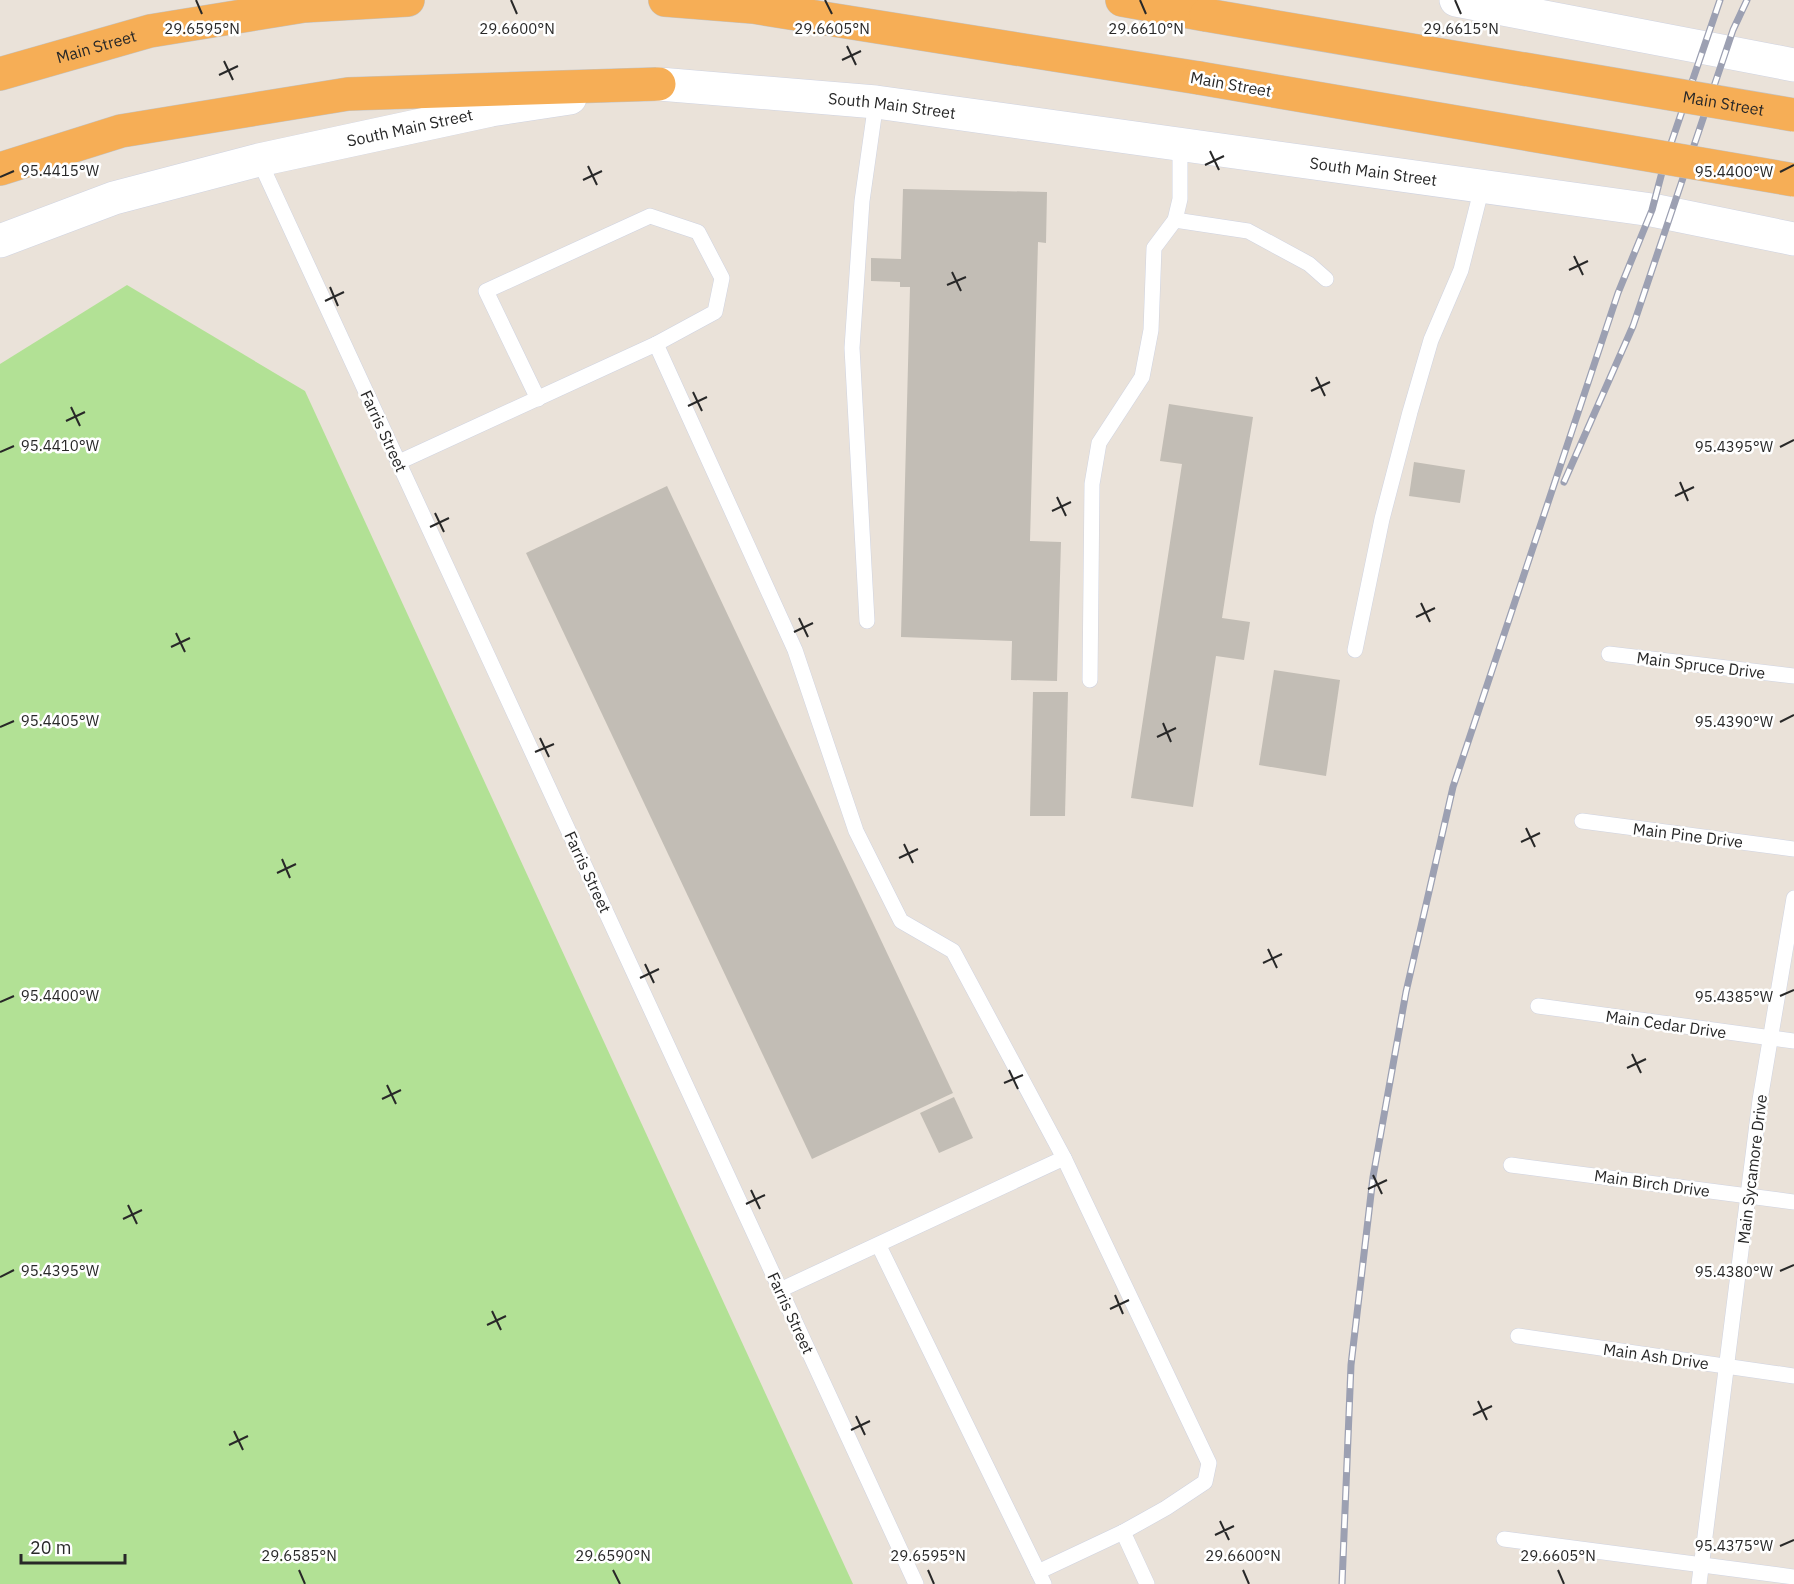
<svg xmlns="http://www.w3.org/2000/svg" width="1794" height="1584" font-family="'IBM Plex Sans',sans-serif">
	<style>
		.green { fill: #b2e195 }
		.building { fill: #c2bdb5 }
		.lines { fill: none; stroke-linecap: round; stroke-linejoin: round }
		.service-casing { stroke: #cfd3e1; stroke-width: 16 }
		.tertiary-casing { stroke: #cfd3e1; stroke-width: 34 }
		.secondary-casing { stroke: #cfd3e1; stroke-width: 34 }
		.trunk-casing { stroke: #c3c3c3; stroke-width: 34 }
		.service { stroke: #fff; stroke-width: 15 }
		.tertiary { stroke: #fff; stroke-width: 33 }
		.secondary { stroke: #fff; stroke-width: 33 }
		.trunk { stroke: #f6ae56; stroke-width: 33 }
		.rail-casing { stroke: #9ca0b2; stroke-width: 7 }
		.rail { stroke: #fff; stroke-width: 4.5; stroke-dasharray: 14; stroke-linecap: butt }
		.trunk-bridge-casing { stroke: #c3c3c3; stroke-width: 34; stroke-linecap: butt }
		.trunk-bridge { stroke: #f6ae56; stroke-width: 33 }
		.ticks { fill: none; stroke: #282828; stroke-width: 2 }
		.labels { text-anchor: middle; stroke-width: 5; stroke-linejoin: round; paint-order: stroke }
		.street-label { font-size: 16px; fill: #282828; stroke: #fff }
		.ticks-label { font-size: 15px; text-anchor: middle; fill: #282828; stroke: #fff; stroke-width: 5; stroke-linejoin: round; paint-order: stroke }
	</style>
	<rect width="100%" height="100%" fill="#eae2d9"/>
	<!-- green -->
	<path class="green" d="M127,285l178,106 548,1193h-853v-1220z"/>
	<!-- building -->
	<g class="building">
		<path d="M903,189l144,3 -1,51 -8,-1 -8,299 31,1 -4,139 -46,-1 1,-39 -111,-4 9,-350h-10v-5l-29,-1v-23l30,1z"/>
		<path d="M1169,404l84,13 -31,201 28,4 -6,38 -28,-4 -23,151 -62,-9 51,-334 -22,-3z"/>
		<path d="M1414,462l51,8 -5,33 -51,-7z"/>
		<path d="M667,486l286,607 -141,66 -286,-606z"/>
		<path d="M1274,670l66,10 -14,96 -67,-11z"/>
		<path d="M1033,692h35l-3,124h-35z"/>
		<path d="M954,1097l19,41 -34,15 -19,-40z"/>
	</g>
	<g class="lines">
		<!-- service casing -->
		<g class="service-casing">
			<g id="service">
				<path d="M259,160l657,1424"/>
				<path d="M1175,220l73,11 61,33 17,15"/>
				<path d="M538,399l-52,-108 164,-75 48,16 24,46 -7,34 -59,32"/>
				<path d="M399,462l257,-118 139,306 61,181 45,90 52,30 111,207"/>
				<path d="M867,621l-15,-273 10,-147 14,-99"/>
				<path d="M1355,650l27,-131 28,-107 21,-72 30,-70 21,-83"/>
				<path d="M1609,654l185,22"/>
				<path d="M1090,680l2,-196 7,-41 43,-66 9,-47 3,-82 21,-28 5,-21v-54"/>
				<path d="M1582,821l212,28"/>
				<path d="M1538,1006l256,35"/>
				<path d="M1511,1165l283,37"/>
				<path d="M879,1246l165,338"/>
				<path d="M780,1290l284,-132 145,305 -4,19 -39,26 -43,24 24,52"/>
				<path d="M1518,1336l276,40"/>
				<path d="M1504,1539l290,38"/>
				<path d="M1038,1572l85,-40"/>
				<path d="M1699,1584l61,-484 34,-202"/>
			</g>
		</g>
		<!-- tertiary casing -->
		<g class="tertiary-casing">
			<g id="tertiary">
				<path id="s1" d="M0,241l114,-43 145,-38 232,-50 79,-12"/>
			</g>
		</g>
		<!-- secondary casing -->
		<g class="secondary-casing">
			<g id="secondary">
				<path d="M1456,0l338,65"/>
				<path id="s2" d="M659,84l217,18 776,108 142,29"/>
			</g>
		</g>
		<!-- trunk casing -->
		<g class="trunk-casing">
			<g id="trunk">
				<path d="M665,0l88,7 446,71"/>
				<path d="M1122,0l84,15"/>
				<path id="s3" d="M0,74l150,-43 154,-25 104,-6"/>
				<path d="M0,169l121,-38 227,-37 311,-10"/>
			</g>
		</g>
		<!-- service -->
		<use href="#service" class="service"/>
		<!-- tertiary -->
		<use href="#tertiary" class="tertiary"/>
		<!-- secondary -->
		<use href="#secondary" class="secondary"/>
		<!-- trunk -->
		<use href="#trunk" class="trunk"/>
		<!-- rail casing -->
		<g class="rail-casing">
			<g id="rail">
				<path d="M1564,482l69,-156 100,-296 14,-30"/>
				<path d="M1342,1584l9,-219 22,-188 33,-185 47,-205 165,-494 34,-83 13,-49 55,-161"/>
			</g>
		</g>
		<!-- rail -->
		<use href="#rail" class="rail"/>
		<!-- trunk-bridge casing -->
		<g class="trunk-bridge-casing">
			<g id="trunk-bridge">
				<path id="s4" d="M1206,15l588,100"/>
				<path d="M1199,78l595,102"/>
			</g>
		</g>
		<!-- trunk-bridge -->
		<use href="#trunk-bridge" class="trunk-bridge"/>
	</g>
	<!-- ticks -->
	<path class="ticks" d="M196,0l6,14M511,0l6,14M825,0l7,14M1140,0l6,14M1455,0l6,14M847,46l9,19M842,60l19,-9M224,61l9,19M219,75l19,-9M1210,151l9,19M1205,165l19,-9M588,166l9,19M1780,172l14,-7M0,177l14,-6M583,180l19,-9M1574,256l9,19M1569,270l19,-9M952,272l9,19M947,285l19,-8M330,287l8,19M325,301l19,-9M1316,377l9,19M1311,391l19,-9M693,392l9,19M688,406l19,-9M71,407l9,19M66,421l19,-9M1780,447l14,-7M0,452l14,-6M1680,482l8,19M1675,496l19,-9M1057,497l9,19M1052,511l19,-9M435,513l9,19M430,527l19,-9M1421,603l9,19M1416,617l19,-9M799,618l9,19M794,632l19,-9M176,633l9,19M171,647l19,-9M1780,722l14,-7M1163,723l8,19M0,727l14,-6M1157,737l19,-9M540,738l9,19M535,752l19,-8M1526,828l9,19M1521,842l19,-9M904,844l9,19M899,858l19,-9M282,859l8,19M277,873l19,-9M1268,949l9,19M1263,963l19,-9M645,964l9,19M640,978l19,-9M1780,996l14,-6M0,1002l14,-6M1632,1054l9,19M1627,1068l19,-9M1009,1070l9,19M1004,1083l19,-8M387,1085l9,19M382,1099l19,-9M1373,1175l9,19M1368,1189l19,-9M751,1190l9,19M746,1204l19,-9M128,1205l9,19M123,1219l19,-9M1780,1271l14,-6M0,1277l14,-7M1115,1295l8,19M1110,1309l19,-9M492,1311l9,19M487,1325l19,-9M1478,1401l9,19M1473,1415l19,-9M856,1416l9,19M851,1430l19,-9M234,1431l9,19M229,1445l19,-9M1220,1521l9,19M1215,1535l19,-9M1780,1546l14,-6M299,1570l6,14M613,1570l7,14M928,1570l6,14M1243,1570l6,14M1558,1570l6,14"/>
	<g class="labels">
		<!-- street labels -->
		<g class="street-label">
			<text dy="6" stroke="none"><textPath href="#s3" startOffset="100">Main Street</textPath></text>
			<text transform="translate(1231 84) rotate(10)" y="6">Main Street</text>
			<text dy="6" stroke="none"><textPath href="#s4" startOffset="525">Main Street</textPath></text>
			<text dy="6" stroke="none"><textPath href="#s2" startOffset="234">South Main Street</textPath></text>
			<text dy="6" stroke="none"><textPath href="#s1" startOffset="426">South Main Street</textPath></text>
			<text dy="6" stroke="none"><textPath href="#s2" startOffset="720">South Main Street</textPath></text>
			<text transform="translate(384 431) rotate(65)" y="6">Farris Street</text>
			<text transform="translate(1701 665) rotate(7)" y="6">Main Spruce Drive</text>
			<text transform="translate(1688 835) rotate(7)" y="6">Main Pine Drive</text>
			<text transform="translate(588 872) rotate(65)" y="6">Farris Street</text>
			<text transform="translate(1666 1024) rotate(8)" y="6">Main Cedar Drive</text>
			<text transform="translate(1752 1169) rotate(-83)" y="6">Main Sycamore Drive</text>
			<text transform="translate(1652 1183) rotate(8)" y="6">Main Birch Drive</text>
			<text transform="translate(791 1313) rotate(65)" y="6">Farris Street</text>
			<text transform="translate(1656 1356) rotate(8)" y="6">Main Ash Drive</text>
		</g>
	</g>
	<g class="ticks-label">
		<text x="202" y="34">29.6595°N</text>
		<text x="517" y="34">29.6600°N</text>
		<text x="832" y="34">29.6605°N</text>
		<text x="1146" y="34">29.6610°N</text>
		<text x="1461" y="34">29.6615°N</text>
		<text x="60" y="176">95.4415°W</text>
		<text x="1734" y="177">95.4400°W</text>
		<text x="60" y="451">95.4410°W</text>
		<text x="1734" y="452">95.4395°W</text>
		<text x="60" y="726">95.4405°W</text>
		<text x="1734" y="727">95.4390°W</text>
		<text x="60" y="1001">95.4400°W</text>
		<text x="1734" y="1002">95.4385°W</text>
		<text x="60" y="1276">95.4395°W</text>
		<text x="1734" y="1277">95.4380°W</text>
		<text x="1734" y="1551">95.4375°W</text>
		<text x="299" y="1561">29.6585°N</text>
		<text x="613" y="1561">29.6590°N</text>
		<text x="928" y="1561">29.6595°N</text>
		<text x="1243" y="1561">29.6600°N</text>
		<text x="1558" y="1561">29.6605°N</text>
	</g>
	<!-- scale -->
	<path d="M21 1554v9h104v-9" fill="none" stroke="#282828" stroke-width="3"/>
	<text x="30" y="1554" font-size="18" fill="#282828" stroke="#ffffff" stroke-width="4.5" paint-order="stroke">20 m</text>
</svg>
